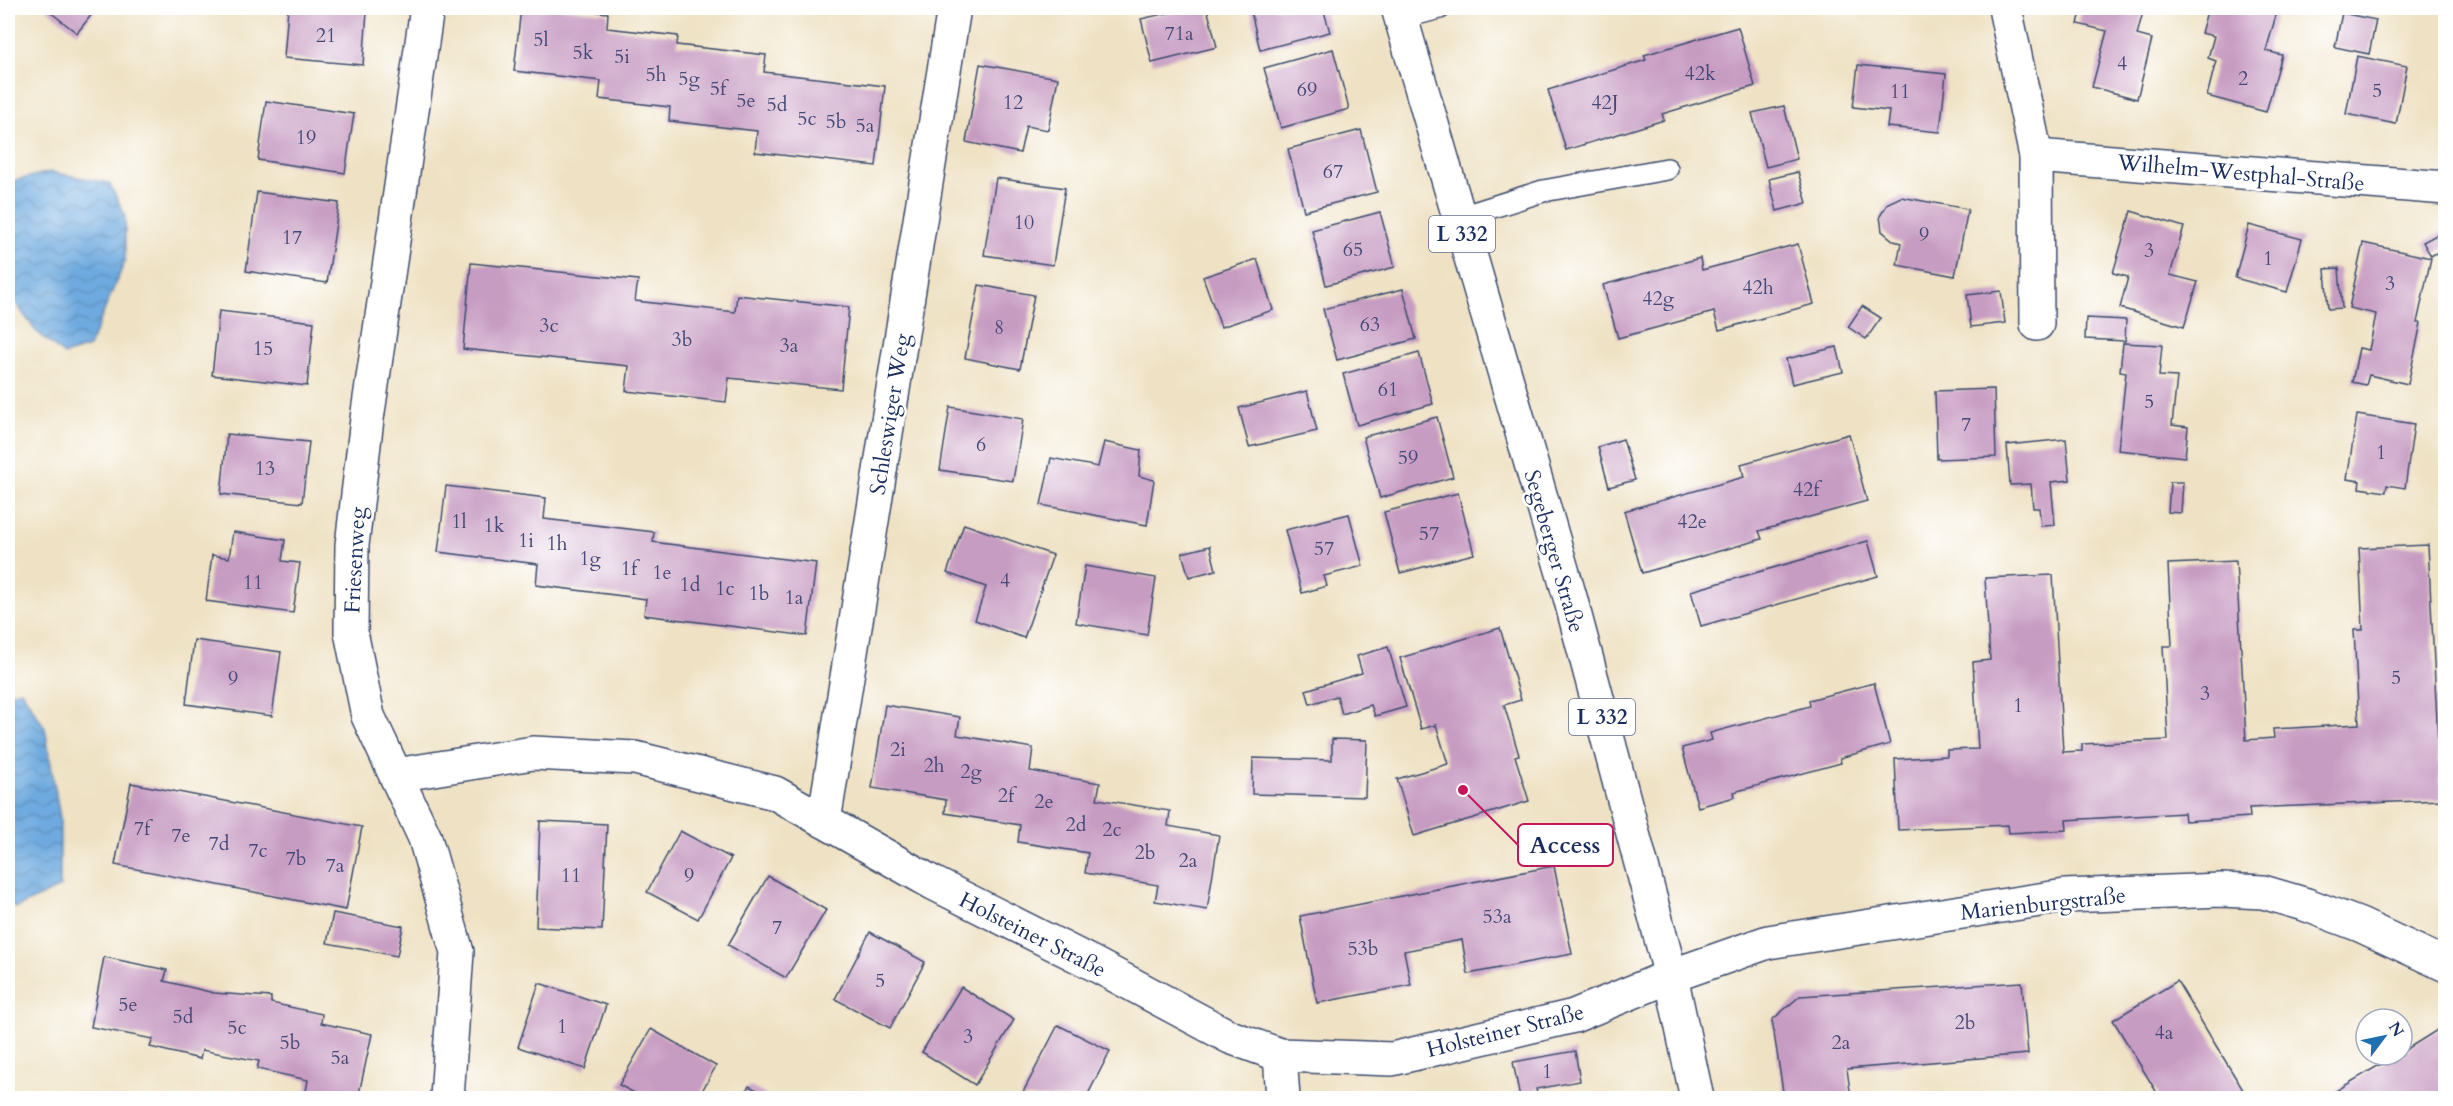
<svg xmlns="http://www.w3.org/2000/svg" width="2453" height="1106" font-family="Cardo,serif">
	<style>
		.water { fill: url(#water-waves); stroke: #446c9e; stroke-width: 1.5 }
		.building { fill: #c79cc2 }
		.lines { fill: none; stroke-linecap: round; stroke-linejoin: round }
		.lane-casing { stroke: #3b4a6d; stroke-width: 24 }
		.street-casing { stroke: #3b4a6d; stroke-width: 36 }
		.secondary-casing { stroke: #3b4a6d; stroke-width: 36 }
		.primary-casing { stroke: #3b4a6d; stroke-width: 36 }
		.lane { stroke: #fff; stroke-width: 21 }
		.street { stroke: #fff; stroke-width: 33 }
		.secondary { stroke: #fff; stroke-width: 33 }
		.primary { stroke: #fff; stroke-width: 33 }
		.labels { text-anchor: middle; stroke-width: 5; stroke-linejoin: round; paint-order: stroke }
		.number-label { font-size: 20px; fill: #464a77 }
		.shield { fill: #fff; stroke: #5f6d8e; stroke-width: 1.5 }
		.shield-label { font-size: 21px; font-weight: bold; fill: #1b2f5e }
		.street-label { font-size: 22px; fill: #1b2f5e; stroke: #fff }
		.leader { fill: none; stroke: #c2185b; stroke-width: 2 }
		.callout-dot { fill: #c2185b; stroke: #fff; stroke-width: 2 }
		.callout { fill: #fff; stroke: #c2185b; stroke-width: 2 }
		.callout-label { font-size: 24px; text-anchor: middle; font-weight: bold; fill: #1b2f5e }
	</style>
	<defs>
		<pattern id="water-waves" width="16" height="10" patternUnits="userSpaceOnUse" patternTransform="scale(1.5)"><rect width="16" height="10" fill="#6eaadf"/><path d="M0 5q4-4 8 0t8 0" fill="none" stroke="#5a8bb8"/></pattern>
	</defs>
	<rect width="100%" height="100%" fill="#fff"/>
	<filter id="ink" filterUnits="userSpaceOnUse"><feTurbulence type="fractalNoise" baseFrequency=".0167" numOctaves="2"/><feDisplacementMap in="SourceGraphic" scale="12" xChannelSelector="R" yChannelSelector="G"/><feConvolveMatrix kernelMatrix="1 2 1 2 8 2 1 2 1" color-interpolation-filters="sRGB"/></filter>
	<filter id="wash" filterUnits="userSpaceOnUse"><feTurbulence type="fractalNoise" baseFrequency=".008" numOctaves="4" result="noise"/><feDisplacementMap in="SourceGraphic" scale="24" xChannelSelector="R" yChannelSelector="G"/><feGaussianBlur stdDeviation="1.35" result="paint"/><feColorMatrix in="noise" values="0 0 0 0 0 0 0 0 0 0 0 0 0 0 0 0 0 1.4 0 .05"/><feComposite in="paint" operator="in"/></filter>
	<g filter="url(#wash)">
		<rect width="100%" height="100%" fill="#efe2c4"/>
		<!-- water -->
		<g class="water">
			<path d="M50,172l59,11 16,32v46l-36,86 -25,8 -29,-25 -27,-38v-110z"/>
			<path d="M21,690l24,38 15,90v69l-44,21 -8,-5v-210z"/>
		</g>
		<g id="blocks">
			<!-- building -->
			<g class="building">
				<path d="M45,8h52l-20,25z"/>
				<path d="M288,8l79,4 -4,53 -79,-7z"/>
				<path d="M521,8h40l47,5 -1,15 71,8 -1,9 89,10 -2,17 121,14 -9,80 -121,-14 2,-21 -88,-10 1,-14 -71,-8 2,-18 -87,-10z"/>
				<path d="M1189,8h18l10,39 -65,16 -11,-44z"/>
				<path d="M1250,8h73l7,24 -70,18z"/>
				<path d="M2082,8h62l-7,27 15,4 -15,60 -45,-12 15,-56 -29,-7z"/>
				<path d="M2208,8h70l-12,43 16,4 -16,57 -59,-16 9,-35 -8,-3 6,-22 -13,-3z"/>
				<path d="M2342,13l34,7 -7,34 -34,-7z"/>
				<path d="M1738,27l17,59 -93,28 2,6 -98,30 -18,-60 98,-30 -2,-5z"/>
				<path d="M1333,49l16,60 -68,19 -17,-60z"/>
				<path d="M2357,56l50,10 -11,58 -50,-10z"/>
				<path d="M980,64l78,14 -10,52 -22,-4 -6,27 -54,-11z"/>
				<path d="M1858,65l88,9 -6,58 -53,-5 2,-16 -36,-4z"/>
				<path d="M266,101l88,13 -9,59 -87,-13z"/>
				<path d="M1784,106l13,53 -31,8 -14,-54z"/>
				<path d="M1361,130l16,62 -73,19 -16,-62z"/>
				<path d="M1798,172l9,31 -30,8 -8,-32z"/>
				<path d="M996,178l69,10 -12,77 -69,-10z"/>
				<path d="M257,192l82,11 -12,80 -81,-12z"/>
				<path d="M1901,197l67,12 -13,67 -58,-11 4,-22 -7,-2 -12,-10 -2,-15 8,-13z"/>
				<path d="M2131,211l53,16 -14,48 28,7 -14,45 -64,-19 8,-31 -15,-4z"/>
				<path d="M1380,212l15,55 -69,18 -14,-55z"/>
				<path d="M2249,225l53,14 -15,53 -52,-14z"/>
				<path d="M2444,231l1,17 -14,8 -8,-14z"/>
				<path d="M2363,243l68,15 -14,65h4l-13,61 -39,-9 -3,10 -14,-3 7,-34 10,2 7,-36 -27,-6z"/>
				<path d="M1798,244l16,60 -95,26 -5,-18 -96,26 -15,-53 97,-27 2,12z"/>
				<path d="M1257,259l16,51 -52,17 -18,-50z"/>
				<path d="M471,263l167,17 -3,21 100,11 2,-17 112,12 -8,82 -112,-11 -3,24 -100,-11 3,-25 -166,-17z"/>
				<path d="M2339,268l3,40 -14,1 -3,-40z"/>
				<path d="M979,285l55,10 -14,74 -55,-11z"/>
				<path d="M1403,289l13,50 -79,21 -14,-51z"/>
				<path d="M2001,291l4,32 -34,4 -4,-32z"/>
				<path d="M1862,306l19,12 -15,21 -18,-12z"/>
				<path d="M219,311l95,11 -7,64 -95,-11z"/>
				<path d="M2086,318l40,2 -1,21 -40,-2z"/>
				<path d="M2123,343l39,2 -3,31 18,1 -5,48 16,2 -3,30 -67,-7 8,-78 -6,-1z"/>
				<path d="M1837,347l6,25 -51,12 -6,-25z"/>
				<path d="M1419,353l14,51 -76,21 -14,-51z"/>
				<path d="M1994,389l2,68 -59,2 -2,-68z"/>
				<path d="M1307,391l10,40 -68,16 -10,-39z"/>
				<path d="M950,407l73,12 -10,62 -73,-11z"/>
				<path d="M2357,415l57,9 -9,64 -18,-3 -1,7 -27,-4 1,-7 -13,-2z"/>
				<path d="M1437,417l16,60 -73,21 -17,-61z"/>
				<path d="M227,434l82,8 -7,61 -81,-9z"/>
				<path d="M1849,434l18,67 -108,30 3,8 -120,34 -18,-62 120,-34 -3,-13z"/>
				<path d="M1623,439l12,41 -26,7 -11,-40z"/>
				<path d="M2066,439l4,41 -19,2 4,43 -14,1 -2,-18h-6l-2,-24 -21,1 -3,-40z"/>
				<path d="M1104,442l37,8 -2,26 15,4 -7,45 -106,-20 10,-47 47,9z"/>
				<path d="M2170,482h13l-2,31 -13,-1z"/>
				<path d="M446,486l100,12 -2,21 110,13 -1,10 163,21 -9,73 -163,-21 2,-16 -110,-14 2,-21 -100,-12z"/>
				<path d="M1458,493l16,61 -74,19 -16,-61z"/>
				<path d="M1349,514l14,52 -39,10 3,10 -25,7 -17,-63z"/>
				<path d="M964,524l89,31 -29,83 -49,-18 11,-33 -39,-14z"/>
				<path d="M233,532l52,8 -3,21 18,2 -7,50 -87,-12 6,-46 17,3z"/>
				<path d="M1868,541l10,35 -177,50 -10,-35z"/>
				<path d="M2428,545l13,255 -192,8 1,9 -65,4 -1,-8 -118,7 1,10 -58,3 -1,-8 -110,5 -3,-71 52,-3v-6l31,-1 -5,-87 17,-2 -5,-82 68,-3 10,177 19,-1v-7l86,-4 -5,-94h9l-4,-82 68,-3 10,179 28,-2 -1,-9 86,-5 -5,-94h9l-4,-82z"/>
				<path d="M1210,546l6,24 -27,7 -7,-24z"/>
				<path d="M1085,566l71,12 -9,57 -71,-12z"/>
				<path d="M1500,628l21,72 -17,5 15,50 -4,1 14,45 -115,35 -17,-57 51,-15 -12,-39 -15,4 -21,-71z"/>
				<path d="M194,640l87,12 -9,64 -86,-12z"/>
				<path d="M1388,647l18,60 -31,9 -4,-11 -29,9 -5,-18 -27,8 -4,-14 56,-17 -5,-17z"/>
				<path d="M1874,683l16,61 -50,14 1,5 -107,29 1,5 -37,10 -16,-59 30,-8 -2,-7 100,-27 -1,-6z"/>
				<path d="M885,705l75,12 -3,18 76,13 -3,23 70,12 -3,16 73,12 -2,15 51,9 -12,75 -52,-9 3,-16 -73,-12 3,-20 -70,-11 2,-17 -75,-12 1,-13 -74,-12z"/>
				<path d="M1332,739l35,1 -2,57 -113,-3 1,-36 79,2z"/>
				<path d="M131,783l231,44 -16,83 -231,-45z"/>
				<path d="M540,821l67,3 -5,106 -66,-3z"/>
				<path d="M680,831l51,27 -33,61 -51,-27z"/>
				<path d="M1554,866l18,88 -104,20 -6,-34 -27,5 -31,6 7,34 -94,18 -17,-87z"/>
				<path d="M768,876l58,34 -40,68 -58,-33z"/>
				<path d="M333,913l70,13 -6,30 -70,-13z"/>
				<path d="M870,932l55,30 -35,66 -55,-29z"/>
				<path d="M104,957l63,13 -3,11 50,12 57,4v6l51,11 -1,9 51,11 -14,64h-22l-30,-6 2,-12 -51,-11 2,-8 -57,-11 -2,9 -50,-12 3,-8 -62,-12z"/>
				<path d="M2177,981l38,63 33,54h-88l-47,-78z"/>
				<path d="M2022,982l6,72 -181,15 4,29h-67l-12,-78 28,-24z"/>
				<path d="M539,983l67,22 -21,64 -67,-22z"/>
				<path d="M961,987l53,33 -39,65 -53,-33z"/>
				<path d="M1058,1025l52,26 -24,47h-66z"/>
				<path d="M2445,1025v73h-121l72,-43h6v-3z"/>
				<path d="M651,1029l65,37 -18,32h-54l-25,-13z"/>
				<path d="M1575,1051l5,30 -44,8 2,9h-18l-7,-36z"/>
				<path d="M749,1086l23,12h-30z"/>
			</g>
		</g>
	</g>
	<g filter="url(#ink)">
		<use href="#blocks" fill-opacity="0" stroke="#3b4a6d" stroke-width="1.5"/>
		<g class="lines">
			<!-- lane casing -->
			<g class="lane-casing">
				<g id="lane">
					<path d="M1401,18l39,-10"/>
					<path d="M1458,218l85,-27 124,-22"/>
				</g>
			</g>
			<!-- street casing -->
			<g class="street-casing">
				<g id="street">
					<path d="M427,8l-60,411 -15,126 -1,87 17,84 57,122 32,114 -10,146"/>
					<path d="M2005,8l31,148 1,168"/>
					<path d="M2036,156l410,32"/>
					<path d="M396,775l137,-22 102,5 140,35 158,90 161,81 136,73 50,18 112,4 182,-43 97,-40"/>
					<path d="M824,821l130,-813"/>
					<path d="M1280,1055l3,43"/>
				</g>
			</g>
			<!-- secondary casing -->
			<g class="secondary-casing">
				<path id="secondary" d="M1671,976l97,-34 297,-46 156,-6 42,2 44,13 53,20 86,40"/>
			</g>
			<!-- primary casing -->
			<g class="primary-casing">
				<path id="primary" d="M1398,8l172,589 101,379 26,122"/>
			</g>
			<!-- lane -->
			<use href="#lane" class="lane"/>
			<!-- street -->
			<use href="#street" class="street"/>
			<!-- secondary -->
			<use href="#secondary" class="secondary"/>
			<!-- primary -->
			<use href="#primary" class="primary"/>
		</g>
	</g>
	<g class="labels">
		<!-- number labels -->
		<g class="number-label">
			<text x="1179" y="40">71a</text>
			<text x="326" y="42">21</text>
			<text x="541" y="46">5l</text>
			<text x="583" y="59">5k</text>
			<text x="622" y="63">5i</text>
			<text x="2122" y="70">4</text>
			<text x="1700" y="80">42k</text>
			<text x="656" y="81">5h</text>
			<text x="689" y="85">5g</text>
			<text x="2243" y="85">2</text>
			<text x="718" y="95">5f</text>
			<text x="1307" y="96">69</text>
			<text x="2377" y="97">5</text>
			<text x="1900" y="98">11</text>
			<text x="746" y="107">5e</text>
			<text x="1013" y="109">12</text>
			<text x="1605" y="109">42J</text>
			<text x="777" y="111">5d</text>
			<text x="807" y="125">5c</text>
			<text x="836" y="128">5b</text>
			<text x="865" y="132">5a</text>
			<text x="306" y="144">19</text>
			<text x="1333" y="178">67</text>
			<text x="1024" y="229">10</text>
			<text x="1924" y="241">9</text>
			<text x="292" y="244">17</text>
			<text x="1353" y="256">65</text>
			<text x="2149" y="257">3</text>
			<text x="2268" y="265">1</text>
			<text x="2390" y="290">3</text>
			<text x="1758" y="294">42h</text>
			<text x="1658" y="305">42g</text>
			<text x="1370" y="331">63</text>
			<text x="549" y="332">3c</text>
			<text x="999" y="334">8</text>
			<text x="682" y="346">3b</text>
			<text x="789" y="352">3a</text>
			<text x="263" y="355">15</text>
			<text x="1388" y="396">61</text>
			<text x="2149" y="408">5</text>
			<text x="1966" y="431">7</text>
			<text x="981" y="451">6</text>
			<text x="2381" y="459">1</text>
			<text x="1408" y="464">59</text>
			<text x="265" y="475">13</text>
			<text x="1806" y="496">42f</text>
			<text x="459" y="528">1l</text>
			<text x="1692" y="528">42e</text>
			<text x="494" y="532">1k</text>
			<text x="1429" y="540">57</text>
			<text x="526" y="547">1i</text>
			<text x="557" y="550">1h</text>
			<text x="1324" y="555">57</text>
			<text x="590" y="565">1g</text>
			<text x="629" y="575">1f</text>
			<text x="662" y="579">1e</text>
			<text x="1005" y="587">4</text>
			<text x="253" y="589">11</text>
			<text x="690" y="591">1d</text>
			<text x="725" y="595">1c</text>
			<text x="759" y="600">1b</text>
			<text x="794" y="604">1a</text>
			<text x="2396" y="684">5</text>
			<text x="233" y="685">9</text>
			<text x="2205" y="700">3</text>
			<text x="2018" y="712">1</text>
			<text x="898" y="756">2i</text>
			<text x="934" y="772">2h</text>
			<text x="971" y="778">2g</text>
			<text x="1006" y="802">2f</text>
			<text x="1044" y="808">2e</text>
			<text x="1076" y="831">2d</text>
			<text x="142" y="835">7f</text>
			<text x="1112" y="836">2c</text>
			<text x="181" y="842">7e</text>
			<text x="219" y="850">7d</text>
			<text x="258" y="857">7c</text>
			<text x="1145" y="859">2b</text>
			<text x="296" y="865">7b</text>
			<text x="1188" y="867">2a</text>
			<text x="335" y="872">7a</text>
			<text x="571" y="882">11</text>
			<text x="689" y="882">9</text>
			<text x="1497" y="923">53a</text>
			<text x="777" y="934">7</text>
			<text x="1363" y="955">53b</text>
			<text x="880" y="987">5</text>
			<text x="128" y="1011">5e</text>
			<text x="183" y="1023">5d</text>
			<text x="1965" y="1029">2b</text>
			<text x="562" y="1033">1</text>
			<text x="237" y="1034">5c</text>
			<text x="2164" y="1039">4a</text>
			<text x="968" y="1043">3</text>
			<text x="290" y="1049">5b</text>
			<text x="1841" y="1049">2a</text>
			<text x="340" y="1064">5a</text>
			<text x="1547" y="1078">1</text>
		</g>
		<!-- shield labels -->
		<g class="shield">
			<rect x="1429" y="216" width="66" height="36" rx="4.5"/>
			<rect x="1569" y="699" width="66" height="36" rx="4.5"/>
		</g>
		<g class="shield-label">
			<text x="1462" y="241">L 332</text>
			<text x="1602" y="724">L 332</text>
		</g>
		<!-- street labels -->
		<g class="street-label">
			<text transform="translate(2241 172) rotate(5)" y="8">Wilhelm-Westphal-Straße</text>
			<text transform="translate(889 414) rotate(-81)" y="8">Schleswiger Weg</text>
			<text transform="translate(1555 551) rotate(74)" y="8">Segeberger Straße</text>
			<text transform="translate(354 560) rotate(-87)" y="8">Friesenweg</text>
			<text transform="translate(2043 903) rotate(-6)" y="8">Marienburgstraße</text>
			<text transform="translate(1033 934) rotate(27)" y="8">Holsteiner Straße</text>
			<text transform="translate(1505 1030) rotate(-14)" y="8">Holsteiner Straße</text>
		</g>
	</g>
	<!-- callouts -->
	<path class="leader" d="M1463 790L1518 845"/>
	<circle class="callout-dot" cx="1463" cy="790" r="6"/>
	<rect class="callout" x="1518" y="824" width="95" height="42" rx="6"/>
	<g class="callout-label">
		<text x="1565" y="853">Access</text>
	</g>
	<!-- margin -->
	<rect width="2453" height="1106" fill="none" stroke="#fff" stroke-width="30"/>
	<!-- north arrow -->
	<g transform="translate(2384 1037) rotate(58)"><circle r="28" fill="#ffffff" stroke="#a4acbf" stroke-width="1.5"/>
	<path d="M0-4.5L10 22L0 15L-10 22Z" fill="#1f6fb2"/>
	<text y="-9" font-size="16" font-weight="bold" text-anchor="middle" fill="#1b2f5e">N</text>
	</g>
</svg>
